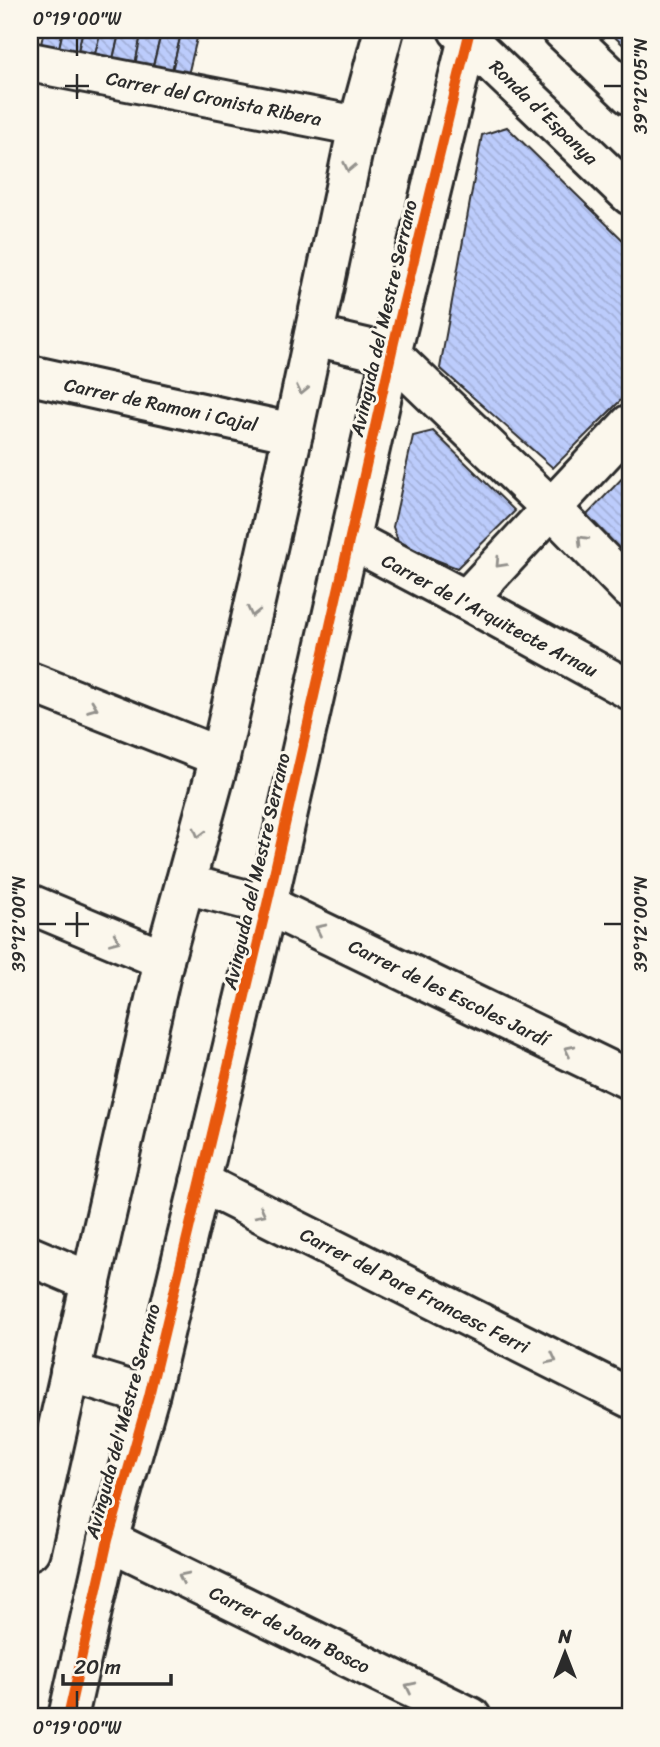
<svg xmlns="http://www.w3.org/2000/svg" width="660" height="1747" font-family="Sriracha,sans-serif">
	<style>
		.building { fill: url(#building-back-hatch); stroke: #2b2b2b; stroke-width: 2 }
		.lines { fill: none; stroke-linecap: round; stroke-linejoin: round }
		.minor-casing { stroke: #2b2b2b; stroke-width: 44 }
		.trunk-casing { stroke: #2b2b2b; stroke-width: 44 }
		.minor { stroke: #fbf7ec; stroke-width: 38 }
		.trunk { stroke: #fbf7ec; stroke-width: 38 }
		.cycleway-casing { stroke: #fbf7ec; stroke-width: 15 }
		.cycleway { stroke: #e8590c; stroke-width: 10 }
		.oneway { stroke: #93918c }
		.ticks { fill: none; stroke: #2b2b2b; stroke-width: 2.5 }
		.labels { text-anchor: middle; stroke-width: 6; stroke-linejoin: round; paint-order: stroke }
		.street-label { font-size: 19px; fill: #2b2b2b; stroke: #fbf7ec }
		.neatline { fill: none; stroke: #2b2b2b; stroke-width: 2.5 }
		.ticks-label { font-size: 18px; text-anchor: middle; fill: #2b2b2b }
	</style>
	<defs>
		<pattern id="building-back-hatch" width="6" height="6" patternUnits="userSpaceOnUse" patternTransform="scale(1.75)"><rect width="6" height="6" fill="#bcccfc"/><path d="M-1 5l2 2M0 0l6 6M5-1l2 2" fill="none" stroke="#a2afd8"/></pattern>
	</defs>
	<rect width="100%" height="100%" fill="#fbf7ec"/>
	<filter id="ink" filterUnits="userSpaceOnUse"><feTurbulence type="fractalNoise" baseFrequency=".0143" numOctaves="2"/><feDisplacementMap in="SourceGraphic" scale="14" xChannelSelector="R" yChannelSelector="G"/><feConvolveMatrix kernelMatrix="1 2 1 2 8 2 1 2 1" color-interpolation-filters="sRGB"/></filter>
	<g filter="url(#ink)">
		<!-- building -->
		<g class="building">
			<path d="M44,30h19l-4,18 -18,-4z"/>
			<path d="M63,30h20l-5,21 -19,-3z"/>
			<path d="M83,30h18l-6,24 -17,-3z"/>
			<path d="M101,30h19l-7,29 -18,-5z"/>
			<path d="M120,30h22l-7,35 -22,-6z"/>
			<path d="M142,30h20l-10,40 -17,-5z"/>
			<path d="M162,30h20l-11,45 -19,-5z"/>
			<path d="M182,30h17l-12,49 -16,-4z"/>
			<path d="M607,30h23v21z"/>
			<path d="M507,127l123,120v144l-77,77 -113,-100 42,-233z"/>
			<path d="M433,431l82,80 -58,57 -57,-22 -7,-19 20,-91z"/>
			<path d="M630,470v91l-46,-43z"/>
		</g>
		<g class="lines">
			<!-- minor casing -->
			<g class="minor-casing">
				<g id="minor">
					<path d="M458,30l172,165"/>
					<path d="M30,62l328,64"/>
					<path d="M314,336l77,18 160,154 79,81"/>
					<path d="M30,375l263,58"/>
					<path d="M350,539l116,61 164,90"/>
					<path d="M466,600l164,-176"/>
					<path d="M30,682l190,75"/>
					<path d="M185,884l82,21 363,175"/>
					<path d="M30,904l134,56"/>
					<path d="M200,1182l430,216"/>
					<path d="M30,1256l61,26"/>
					<path d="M70,1372l79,24"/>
					<path d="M108,1540l363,177"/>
					<path d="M30,1550l134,-590 56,-203 73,-324 65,-307 26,-96"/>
					<path d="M68,1717l40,-177 41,-144 120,-500 125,-554 76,-312"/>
				</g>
			</g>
			<!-- trunk casing -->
			<g class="trunk-casing">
				<path id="trunk" d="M562,30l68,65"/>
			</g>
			<!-- minor -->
			<use href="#minor" class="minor"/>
			<!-- trunk -->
			<use href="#trunk" class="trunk"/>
			<!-- cycleway casing -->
			<g class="cycleway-casing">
				<path id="cycleway" d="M68,1717l40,-177 41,-144 120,-500 125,-554 76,-312"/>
			</g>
			<!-- cycleway -->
			<use href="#cycleway" class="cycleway"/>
		</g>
		<!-- one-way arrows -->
		<defs><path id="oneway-chevron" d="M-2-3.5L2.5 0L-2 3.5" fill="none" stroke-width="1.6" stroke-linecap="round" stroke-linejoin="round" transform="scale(1.75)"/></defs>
		<g class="oneway">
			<use href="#oneway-chevron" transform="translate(349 167) rotate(102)"/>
			<use href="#oneway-chevron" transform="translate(302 390) rotate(102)"/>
			<use href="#oneway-chevron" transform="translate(582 540) rotate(-134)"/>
			<use href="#oneway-chevron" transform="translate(500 563) rotate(133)"/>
			<use href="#oneway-chevron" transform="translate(253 612) rotate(103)"/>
			<use href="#oneway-chevron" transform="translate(93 707) rotate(21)"/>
			<use href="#oneway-chevron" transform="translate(199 833) rotate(105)"/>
			<use href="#oneway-chevron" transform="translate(320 929) rotate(-154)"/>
			<use href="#oneway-chevron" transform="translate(115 940) rotate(23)"/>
			<use href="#oneway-chevron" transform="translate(569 1050) rotate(-154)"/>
			<use href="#oneway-chevron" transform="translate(261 1213) rotate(27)"/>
			<use href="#oneway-chevron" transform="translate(552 1359) rotate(27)"/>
			<use href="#oneway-chevron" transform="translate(183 1577) rotate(-154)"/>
			<use href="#oneway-chevron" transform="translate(410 1687) rotate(-154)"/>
		</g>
	</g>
	<!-- ticks -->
	<path class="ticks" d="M77,38v18M77,74v25M65,86h24M604,86h18M77,912v25M38,924h18M65,924h24M604,924h18M77,1691v17"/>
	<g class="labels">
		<!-- street labels -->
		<g class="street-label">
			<text transform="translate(214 98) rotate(11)" y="7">Carrer del Cronista Ribera</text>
			<text transform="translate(544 112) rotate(44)" y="7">Ronda d'Espanya</text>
			<text transform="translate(383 318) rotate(-77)" y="7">Avinguda del Mestre Serrano</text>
			<text transform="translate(161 404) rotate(12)" y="7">Carrer de Ramon i Cajal</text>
			<text transform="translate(490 615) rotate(28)" y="7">Carrer de l'Arquitecte Arnau</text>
			<text transform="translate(256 871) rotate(-77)" y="7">Avinguda del Mestre Serrano</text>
			<text transform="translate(449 992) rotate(26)" y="7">Carrer de les Escoles Jardí</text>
			<text transform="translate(415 1290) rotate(27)" y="7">Carrer del Pare Francesc Ferri</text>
			<text transform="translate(122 1421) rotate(-75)" y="7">Avinguda del Mestre Serrano</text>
			<text transform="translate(290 1629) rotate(26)" y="7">Carrer de Joan Bosco</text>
		</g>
	</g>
	<!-- margin -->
	<rect width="660" height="1747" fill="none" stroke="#fbf7ec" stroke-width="77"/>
	<!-- north arrow -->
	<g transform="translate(565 1653)" stroke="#fbf7ec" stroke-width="5" paint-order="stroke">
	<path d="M0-5L12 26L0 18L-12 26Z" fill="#2b2b2b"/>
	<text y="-10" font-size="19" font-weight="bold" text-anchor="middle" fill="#2b2b2b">N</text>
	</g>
	<!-- scale -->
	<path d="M63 1674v10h108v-10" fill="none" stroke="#2b2b2b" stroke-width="3.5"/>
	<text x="74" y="1674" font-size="21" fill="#2b2b2b" stroke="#fbf7ec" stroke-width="5" paint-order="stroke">20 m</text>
	<rect x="38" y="38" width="584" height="1670" class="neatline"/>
	<g class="ticks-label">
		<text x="77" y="25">0°19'00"W</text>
		<text transform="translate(641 86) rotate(-90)" y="6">39°12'05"N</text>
		<text transform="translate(19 924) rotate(-90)" y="6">39°12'00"N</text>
		<text transform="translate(641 924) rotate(-90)" y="6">39°12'00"N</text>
		<text x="77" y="1734">0°19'00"W</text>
	</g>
</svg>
